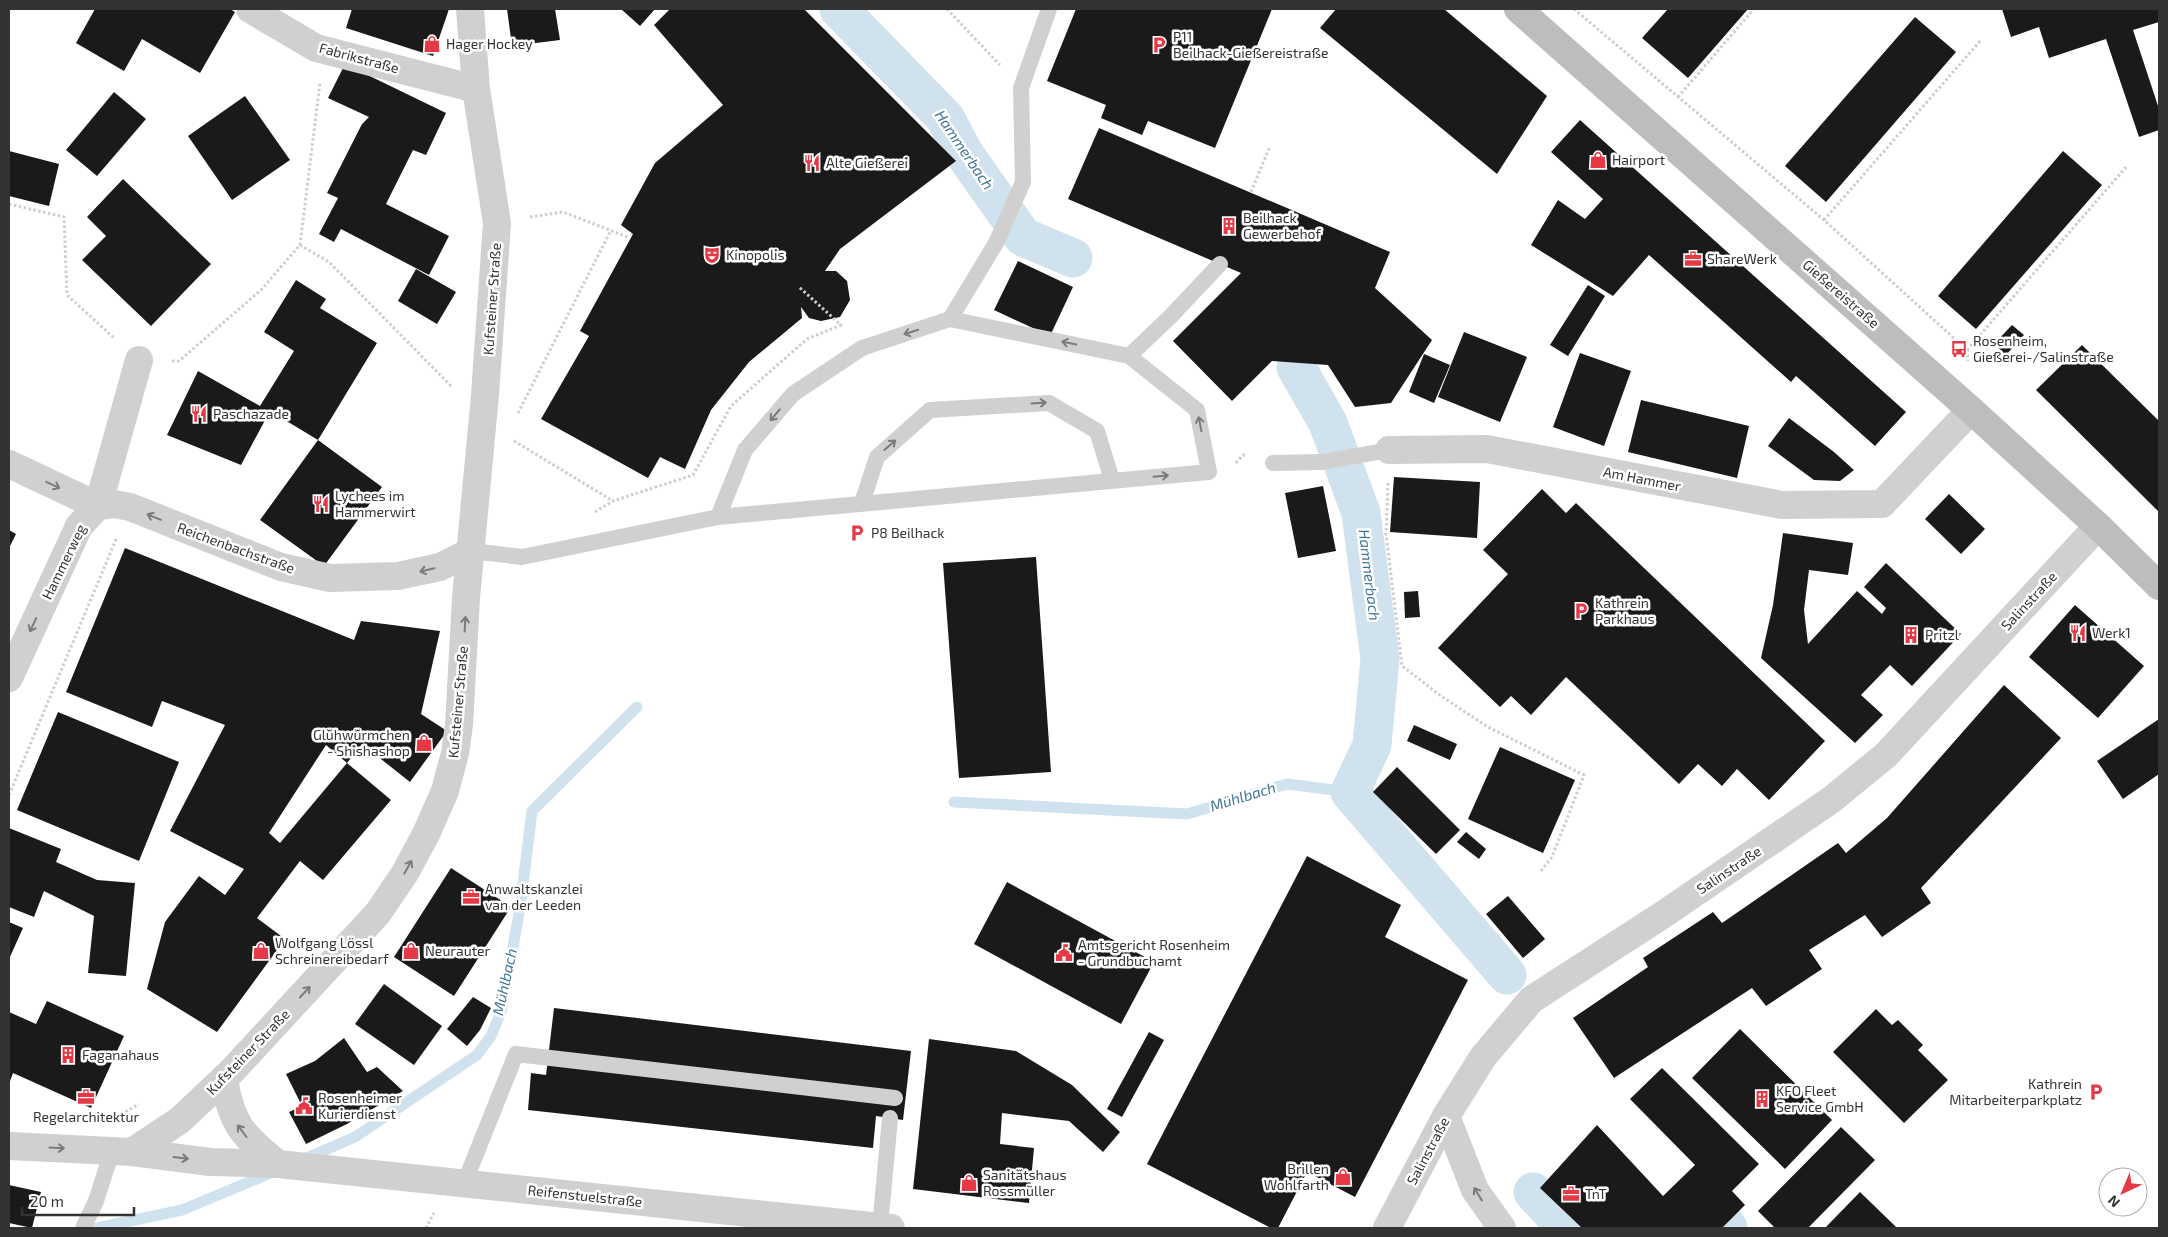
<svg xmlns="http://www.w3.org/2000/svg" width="2168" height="1237" font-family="'Exo 2',sans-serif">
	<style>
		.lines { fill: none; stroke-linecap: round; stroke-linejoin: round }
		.stream { stroke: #cfe2ee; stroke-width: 11 }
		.canal { stroke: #cfe2ee; stroke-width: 39 }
		.building { fill: #1a1a1a }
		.path { stroke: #cdcdcd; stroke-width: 3; stroke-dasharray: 2.5 2.5; stroke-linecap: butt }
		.lane { stroke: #d0d0d0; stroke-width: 16 }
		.street { stroke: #d0d0d0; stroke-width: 28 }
		.secondary { stroke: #bdbdbd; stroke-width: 28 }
		.oneway { stroke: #7a7a7a }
		.labels { text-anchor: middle; stroke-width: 5; stroke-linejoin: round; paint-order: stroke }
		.poi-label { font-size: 14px; fill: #333; stroke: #fff; text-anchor: start }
		.street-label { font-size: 14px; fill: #333; stroke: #fff }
		.water-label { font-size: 15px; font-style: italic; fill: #3f7597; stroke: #fff }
	</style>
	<rect width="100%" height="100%" fill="#fff"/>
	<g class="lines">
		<!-- stream -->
		<g class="stream">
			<path d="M954,802l233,12 100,-30 63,8"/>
			<path d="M302,1160l53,-23 122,-82 14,-19 10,-24 19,-104 12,-97 105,-104"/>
			<path d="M97,1228l85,-18 91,-38"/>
		</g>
		<!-- canal -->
		<g class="canal">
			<path d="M839,9l107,110 19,36 58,82 50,21"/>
			<path d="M1296,367l32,56 33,90 19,146 -8,86 -22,47 157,183"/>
			<path d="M1533,1192l33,36"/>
			<path d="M1726,1226l2,2"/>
		</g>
	</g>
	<!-- building -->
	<g class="building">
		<path d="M95,9h135l5,3 -35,61 -58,-34 -18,32 -48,-28z"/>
		<path d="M352,9h97l-16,47 -87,-28z"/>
		<path d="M507,9h48l5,31 -48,6z"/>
		<path d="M621,9h34l-15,17z"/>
		<path d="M670,9h134l152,152 -116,88 -15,22h11l11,10 3,19 -10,17 -19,4 -12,-3 -8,-11 1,11 -53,44 -38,48 -26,59 -25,-12 -12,21 -107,-59 48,-83 -9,-5 53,-97 -12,-9 34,-62 68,-58 -69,-80z"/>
		<path d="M1076,9h196l-57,139 -67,-27 -6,14 -41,-17 5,-13 -59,-24z"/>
		<path d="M1336,9h108l103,87 -50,78 -177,-146z"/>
		<path d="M1668,9h80l-60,69 -46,-40z"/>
		<path d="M2002,9h157v13l-26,8 26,79v21l-20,7 -33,-98 -57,19 -10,-31 -28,10z"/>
		<path d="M1915,17l41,35 -130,150 -41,-36z"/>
		<path d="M345,64l101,49 -20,42 -13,-5 -27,54 63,32 -20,39 -88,-46 -7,13 -15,-8 19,-36 -11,-5 35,-69 7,-7 -41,-19z"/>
		<path d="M114,92l32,27 -49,57 -31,-26z"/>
		<path d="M245,96l45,64 -58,40 -44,-64z"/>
		<path d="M1580,120l326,292 -31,34 -79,-70 -5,6 -142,-127 -36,41 -82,-51 27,-45 27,19 18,-20 -52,-47z"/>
		<path d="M1099,128l291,124 -15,36 57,52 -41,63 -36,4 -27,-42 -56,-4 -40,40 -59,-60 68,-68 -173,-74z"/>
		<path d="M9,151l50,13 -10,42 -40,-10z"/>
		<path d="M2063,151l39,34 -126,144 -38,-33z"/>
		<path d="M123,179l88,85 -60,62 -69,-66 24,-24 -19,-19z"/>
		<path d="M1018,261l55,26 -23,49 -56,-26z"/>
		<path d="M416,269l40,23 -19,32 -39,-23z"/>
		<path d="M296,280l30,19 -6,9 57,35 -59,97 -48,-29 -29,54 -74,-30 31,-64 62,35 34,-55 -30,-19z"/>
		<path d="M1588,285l17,11 -37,60 -18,-11z"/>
		<path d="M2012,325l12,10 -18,20 -12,-11z"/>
		<path d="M1464,332l63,25 -27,65 -62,-25z"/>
		<path d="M2082,345l77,76v91l-123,-122z"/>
		<path d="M1580,353l51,18 -27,75 -51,-19z"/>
		<path d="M1424,354l26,11 -16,38 -25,-11z"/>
		<path d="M1641,400l108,26 -12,52 -109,-26z"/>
		<path d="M1789,418l45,34 20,18 -14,11 -26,-1 -46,-34z"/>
		<path d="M318,440l64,47 -58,79 -64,-46z"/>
		<path d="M1394,477l86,5 -3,56 -87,-6z"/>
		<path d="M1323,486l13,65 -38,7 -13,-65z"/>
		<path d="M1542,489l24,24 10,-10 249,238 -56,59 -32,-31 -15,17 -24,-22 -19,20 -113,-107 -35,38 -20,-19 -11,11 -62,-59 70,-74 -25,-24z"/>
		<path d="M1949,494l36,35 -24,25 -36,-35z"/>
		<path d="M9,530l7,4 -7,14z"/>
		<path d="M1783,533l70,10 -5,32 -39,-5 -5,40 4,34 49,-53 25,23 4,-6 -22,-21 22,-24 75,71 -49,52 -22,-21 -29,30 22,20 -28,28 -94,-85 12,-53z"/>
		<path d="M125,548l229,92 7,-19 79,10 -19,83 26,17 -37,51 -48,-38 -15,19 -21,-18 -57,88 11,10 67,-80 44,37 -68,80 -23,-19 -43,57 28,21 -68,93 -70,-43 18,-67 34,-46 26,19 19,-26 -74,-38 55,-106 -63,-24 -10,26 -86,-35z"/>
		<path d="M1036,557l15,215 -92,6 -16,-215z"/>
		<path d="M1418,591l2,26 -15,1 -1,-26z"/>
		<path d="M2075,605l69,61 -46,52 -69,-61z"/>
		<path d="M2004,685l57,53 -140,150 10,15 -49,34 -17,-22 -56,35 13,19 -56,37 -14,-18 -138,90 -41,-60 75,-51 -5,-9 70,-46 9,11 116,-80 8,10 41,-35z"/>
		<path d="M58,712l121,50 -40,99 -122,-51z"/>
		<path d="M2159,719v55l-36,25 -26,-38z"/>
		<path d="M1414,725l43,19 -7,16 -43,-19z"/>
		<path d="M1500,747l75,33 -32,73 -75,-34z"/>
		<path d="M1397,767l63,63 -24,24 -63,-62z"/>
		<path d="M9,828l52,21 -5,13 41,18 38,3 -9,93 -38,-3 6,-57 -50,-25 -10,26 -25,-10z"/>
		<path d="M1466,832l20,17 -7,10 -22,-17z"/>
		<path d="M1307,856l94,49 -16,32 83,43 -113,217 -48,-25 -29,56h-7l-124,-64z"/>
		<path d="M451,868l60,39 -57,89 -60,-39z"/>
		<path d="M1007,882l147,80 -33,62 -147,-80z"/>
		<path d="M1508,896l37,43 -22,19 -37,-44z"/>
		<path d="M9,922l14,6 -14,31z"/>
		<path d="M384,984l58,42 -28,39 -59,-41z"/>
		<path d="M473,997l18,11 -11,22 -13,16 -20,-17z"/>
		<path d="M47,1001l77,35 -33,72 -78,-35 -4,11v-72l27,12z"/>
		<path d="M554,1008l357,43 -8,69 -27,-4 -3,32 -345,-38 3,-37 15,2z"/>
		<path d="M1876,1009l16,16 6,-5 25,25 -5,5 30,30 -44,43 -71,-71z"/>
		<path d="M1740,1029l92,91 -47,49 -93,-91z"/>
		<path d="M1149,1032l15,8 -42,77 -15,-8z"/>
		<path d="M344,1038l23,34 10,-5 26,24 -56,33 -41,20 -17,-32 13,-6 -16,-32 29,-13z"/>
		<path d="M929,1039l87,12 56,34 48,47 -17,20 -34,-31 -67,-8 -2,31 34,4 -5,55 -116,-14z"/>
		<path d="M1662,1068l97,96 -27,27 13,14 -23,23h-140l-42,-40 57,-63 66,71 32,-31 -65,-66z"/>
		<path d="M1841,1127l34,33 -67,68h-33l-17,-17z"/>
		<path d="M9,1185l32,7 -9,36 -23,-5z"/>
		<path d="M1860,1192l34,33 3,3h-72z"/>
	</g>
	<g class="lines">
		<!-- path -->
		<g class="path">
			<path d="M947,9l53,56"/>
			<path d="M1574,9l250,211 143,130 1,11"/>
			<path d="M1678,97l76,-88"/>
			<path d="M1251,192l19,-46"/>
			<path d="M9,204l55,13 3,78 47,43"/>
			<path d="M530,217l33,-5 67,26"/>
			<path d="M1824,220l157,-180"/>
			<path d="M300,245l29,17 122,124"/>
			<path d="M1967,350l160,-184"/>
			<path d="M172,361h7l82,-71 39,-45 20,-162"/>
			<path d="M518,413l93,-183"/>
			<path d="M514,441l99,60"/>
			<path d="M1236,463l7,-8 3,1"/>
			<path d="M1388,483l-2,51 16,132 39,30 47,31 96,48 -32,82 -11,14"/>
			<path d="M595,512l18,-11 80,-26 38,-69 76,-67 34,-14 -42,-38"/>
			<path d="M9,795l108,-258"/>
			<path d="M117,1117l22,-13"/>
			<path d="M426,1228l8,-15"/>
		</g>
		<!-- lane -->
		<g class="lane">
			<path d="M950,319l46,-76 27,-61 -2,-94 28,-79"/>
			<path d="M1129,356l42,-40 49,-52"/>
			<path d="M1273,463l49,-1 67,-12"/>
			<path d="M862,503l15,-46 53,-47 119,-7 48,28 15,49"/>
			<path d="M472,551l50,6 196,-40 491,-45 -12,-62 -68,-54 -179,-37 -88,29 -69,46 -48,56 -27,67"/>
			<path d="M464,1184l52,-130 379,44"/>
			<path d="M880,1227l10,-109"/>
			<path d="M83,1228l13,-27 16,-50"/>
		</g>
		<!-- street -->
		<g class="street">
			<path d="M250,9l66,39 160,41"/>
			<path d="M1389,450l98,-1 295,56 100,-1 89,-94"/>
			<path d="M9,464l89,42 16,-2 16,3 151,60 49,11 68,-2 42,-9 32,-16"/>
			<path d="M9,678l70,-152 19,-20 41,-146"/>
			<path d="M224,1078c7,46 19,58 54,86"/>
			<path d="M1446,1116l29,74 27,38"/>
			<path d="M9,1146l123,6 78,10 68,2 613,64"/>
			<path d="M132,1152l48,-32 50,-47 148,-160 27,-40 21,-39 19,-43 10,-38 4,-28 7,-127 19,-203 12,-172 -21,-134 -6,-80"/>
			<path d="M1387,1228l59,-112 37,-59 48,-57 133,-86 167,-114 55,-45 212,-229"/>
		</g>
		<!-- secondary -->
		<path class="secondary" d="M1518,9l453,401 127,116 61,60"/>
	</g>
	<!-- one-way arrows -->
	<defs><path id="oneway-shaft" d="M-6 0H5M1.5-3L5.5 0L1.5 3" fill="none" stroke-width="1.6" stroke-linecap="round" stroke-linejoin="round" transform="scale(1.25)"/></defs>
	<g class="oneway">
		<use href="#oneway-shaft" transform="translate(911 332) rotate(162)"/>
		<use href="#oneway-shaft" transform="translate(1069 343) rotate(-169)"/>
		<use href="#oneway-shaft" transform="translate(1039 403) rotate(-4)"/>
		<use href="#oneway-shaft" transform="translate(775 415) rotate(130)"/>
		<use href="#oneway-shaft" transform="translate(1200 424) rotate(-101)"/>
		<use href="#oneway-shaft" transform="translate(890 445) rotate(-41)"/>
		<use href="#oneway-shaft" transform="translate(1161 476) rotate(-5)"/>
		<use href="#oneway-shaft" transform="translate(53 485) rotate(25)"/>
		<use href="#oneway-shaft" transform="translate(154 517) rotate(-157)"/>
		<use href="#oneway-shaft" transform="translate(427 570) rotate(167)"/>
		<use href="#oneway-shaft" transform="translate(465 624) rotate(-87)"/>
		<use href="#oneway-shaft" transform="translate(33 625) rotate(115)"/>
		<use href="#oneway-shaft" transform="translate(408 867) rotate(-61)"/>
		<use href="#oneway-shaft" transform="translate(305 992) rotate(-47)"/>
		<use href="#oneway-shaft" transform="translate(242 1131) rotate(-127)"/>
		<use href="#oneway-shaft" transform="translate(57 1148) rotate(3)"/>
		<use href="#oneway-shaft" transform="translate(181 1158) rotate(7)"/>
		<use href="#oneway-shaft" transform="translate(1478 1194) rotate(-121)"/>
	</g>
	<!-- icons -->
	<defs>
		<g id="shop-bare" transform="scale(1.35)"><path d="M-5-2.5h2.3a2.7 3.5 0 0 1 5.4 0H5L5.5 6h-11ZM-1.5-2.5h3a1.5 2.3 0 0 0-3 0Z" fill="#e63946" stroke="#fff" stroke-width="2.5" paint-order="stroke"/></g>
		<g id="parking-bare" transform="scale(1.35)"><path d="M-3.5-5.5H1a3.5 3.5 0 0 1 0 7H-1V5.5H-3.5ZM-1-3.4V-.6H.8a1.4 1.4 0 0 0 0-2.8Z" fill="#e63946" stroke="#fff" stroke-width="2.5" paint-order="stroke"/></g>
		<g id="restaurant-bare" transform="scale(1.35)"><path d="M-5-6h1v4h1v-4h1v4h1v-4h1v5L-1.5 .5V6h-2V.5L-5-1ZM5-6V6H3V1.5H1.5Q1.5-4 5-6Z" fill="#e63946" stroke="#fff" stroke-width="2.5" paint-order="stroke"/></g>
		<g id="building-bare" transform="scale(1.35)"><path d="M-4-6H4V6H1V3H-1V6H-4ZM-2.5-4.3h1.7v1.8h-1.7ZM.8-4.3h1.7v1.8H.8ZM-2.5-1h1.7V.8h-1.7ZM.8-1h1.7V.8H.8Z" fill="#e63946" stroke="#fff" stroke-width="2.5" paint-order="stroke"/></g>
		<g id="theatre-bare" transform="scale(1.35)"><path d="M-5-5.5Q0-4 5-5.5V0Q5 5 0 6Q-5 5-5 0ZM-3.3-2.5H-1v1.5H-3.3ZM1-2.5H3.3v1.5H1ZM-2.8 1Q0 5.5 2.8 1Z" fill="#e63946" stroke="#fff" stroke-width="2.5" paint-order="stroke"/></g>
		<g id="office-bare" transform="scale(1.35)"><path d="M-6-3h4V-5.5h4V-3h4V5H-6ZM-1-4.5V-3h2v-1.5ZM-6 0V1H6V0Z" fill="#e63946" stroke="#fff" stroke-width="2.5" paint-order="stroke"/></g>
		<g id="bus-bare" transform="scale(1.35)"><path d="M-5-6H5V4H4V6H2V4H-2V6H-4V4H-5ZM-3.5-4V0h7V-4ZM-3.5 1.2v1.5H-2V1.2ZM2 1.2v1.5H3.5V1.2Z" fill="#e63946" stroke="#fff" stroke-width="2.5" paint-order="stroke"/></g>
		<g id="civic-bare" transform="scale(1.35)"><path d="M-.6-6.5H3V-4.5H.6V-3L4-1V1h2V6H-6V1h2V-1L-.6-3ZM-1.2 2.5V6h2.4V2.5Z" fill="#e63946" stroke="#fff" stroke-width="2.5" paint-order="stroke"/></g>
	</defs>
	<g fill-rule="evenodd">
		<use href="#shop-bare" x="432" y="44"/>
		<use href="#parking-bare" x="1159" y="45"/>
		<use href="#shop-bare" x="1598" y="160"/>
		<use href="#restaurant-bare" x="812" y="163"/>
		<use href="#building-bare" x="1229" y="226"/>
		<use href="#theatre-bare" x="712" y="255"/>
		<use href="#office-bare" x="1693" y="259"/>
		<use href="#bus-bare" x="1959" y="349"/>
		<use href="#restaurant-bare" x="199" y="414"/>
		<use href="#restaurant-bare" x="321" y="504"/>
		<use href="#parking-bare" x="857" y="533"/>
		<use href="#parking-bare" x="1581" y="611"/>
		<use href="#restaurant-bare" x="2078" y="633"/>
		<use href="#building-bare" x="1911" y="635"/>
		<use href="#shop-bare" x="424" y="743"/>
		<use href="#office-bare" x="471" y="897"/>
		<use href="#shop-bare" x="261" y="951"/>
		<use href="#shop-bare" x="411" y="951"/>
		<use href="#civic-bare" x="1064" y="953"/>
		<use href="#building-bare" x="68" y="1055"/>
		<use href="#parking-bare" x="2096" y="1092"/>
		<use href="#office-bare" x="86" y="1097"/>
		<use href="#building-bare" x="1762" y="1099"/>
		<use href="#civic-bare" x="304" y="1106"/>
		<use href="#shop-bare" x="1343" y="1177"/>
		<use href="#shop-bare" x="969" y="1183"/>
		<use href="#office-bare" x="1571" y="1194"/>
	</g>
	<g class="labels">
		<!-- poi labels -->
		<g class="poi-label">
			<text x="1173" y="42">P11<tspan x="1173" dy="16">Beilhack-Gießereistraße</tspan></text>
			<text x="446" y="49">Hager Hockey</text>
			<text x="1612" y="165">Hairport</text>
			<text x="826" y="168">Alte Gießerei</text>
			<text x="1243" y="223">Beilhack<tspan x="1243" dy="16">Gewerbehof</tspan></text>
			<text x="726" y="260">Kinopolis</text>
			<text x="1707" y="264">ShareWerk</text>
			<text x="1973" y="346">Rosenheim,<tspan x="1973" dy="16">Gießerei-/Salinstraße</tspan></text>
			<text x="213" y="419">Paschazade</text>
			<text x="335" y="501">Lychees im<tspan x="335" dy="16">Hammerwirt</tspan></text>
			<text x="871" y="538">P8 Beilhack</text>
			<text x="1595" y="608">Kathrein<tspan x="1595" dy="16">Parkhaus</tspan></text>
			<text x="2092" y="638">Werk1</text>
			<text x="1925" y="640">Pritzl</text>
			<text x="410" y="740" text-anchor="end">Glühwürmchen<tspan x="410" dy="16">- Shishashop</tspan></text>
			<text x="485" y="894">Anwaltskanzlei<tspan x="485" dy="16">van der Leeden</tspan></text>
			<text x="275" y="948">Wolfgang Lössl<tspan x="275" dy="16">Schreinereibedarf</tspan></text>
			<text x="1078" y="950">Amtsgericht Rosenheim<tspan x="1078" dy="16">- Grundbuchamt</tspan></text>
			<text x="425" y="956">Neurauter</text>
			<text x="82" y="1060">Faganahaus</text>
			<text x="2082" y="1089" text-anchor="end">Kathrein<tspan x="2082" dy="16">Mitarbeiterparkplatz</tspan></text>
			<text x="1776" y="1096">KFO Fleet<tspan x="1776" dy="16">Service GmbH</tspan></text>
			<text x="318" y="1103">Rosenheimer<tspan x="318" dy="16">Kurierdienst</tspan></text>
			<text x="86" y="1122" text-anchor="middle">Regelarchitektur</text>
			<text x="1329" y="1174" text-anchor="end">Brillen<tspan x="1329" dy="16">Wohlfarth</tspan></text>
			<text x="983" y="1180">Sanitätshaus<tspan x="983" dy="16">Rossmüller</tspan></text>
			<text x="1585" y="1199">TnT</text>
		</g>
		<!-- street labels -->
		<g class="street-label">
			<text transform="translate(359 58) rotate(15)" y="5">Fabrikstraße</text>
			<text transform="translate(1841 294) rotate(41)" y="5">Gießereistraße</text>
			<text transform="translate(492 299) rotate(-86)" y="5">Kufsteiner Straße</text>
			<text transform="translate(1642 479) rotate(11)" y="5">Am Hammer</text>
			<text transform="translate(236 548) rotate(20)" y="5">Reichenbachstraße</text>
			<text transform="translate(64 562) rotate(-64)" y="5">Hammerweg</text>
			<text transform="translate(2029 601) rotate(-47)" y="5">Salinstraße</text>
			<text transform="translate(458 702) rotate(-85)" y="5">Kufsteiner Straße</text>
			<text transform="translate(1729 870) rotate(-34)" y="5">Salinstraße</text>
			<text transform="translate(248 1052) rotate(-46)" y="5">Kufsteiner Straße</text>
			<text transform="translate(1428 1151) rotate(-62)" y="5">Salinstraße</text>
			<text transform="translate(585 1196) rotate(6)" y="5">Reifenstuelstraße</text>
		</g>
		<!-- water labels -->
		<g class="water-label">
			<text transform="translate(964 150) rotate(56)" y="5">Hammerbach</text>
			<text transform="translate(1369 575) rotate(83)" y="5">Hammerbach</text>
			<text transform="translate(1243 797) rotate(-17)" y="5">Mühlbach</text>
			<text transform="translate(505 982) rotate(-78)" y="5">Mühlbach</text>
		</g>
	</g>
	<!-- border -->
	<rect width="2168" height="1237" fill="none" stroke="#333333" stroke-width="20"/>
	<!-- north arrow -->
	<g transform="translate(2123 1192) rotate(224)"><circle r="24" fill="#ffffff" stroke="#adadad"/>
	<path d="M0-4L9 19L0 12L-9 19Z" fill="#e63946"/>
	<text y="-8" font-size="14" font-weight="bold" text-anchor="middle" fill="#333333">N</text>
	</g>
	<!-- scale -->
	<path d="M22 1207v8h112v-8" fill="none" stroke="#333333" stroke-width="2.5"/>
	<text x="30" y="1207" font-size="15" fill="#333333" stroke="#ffffff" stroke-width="4" paint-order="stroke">20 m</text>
</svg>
